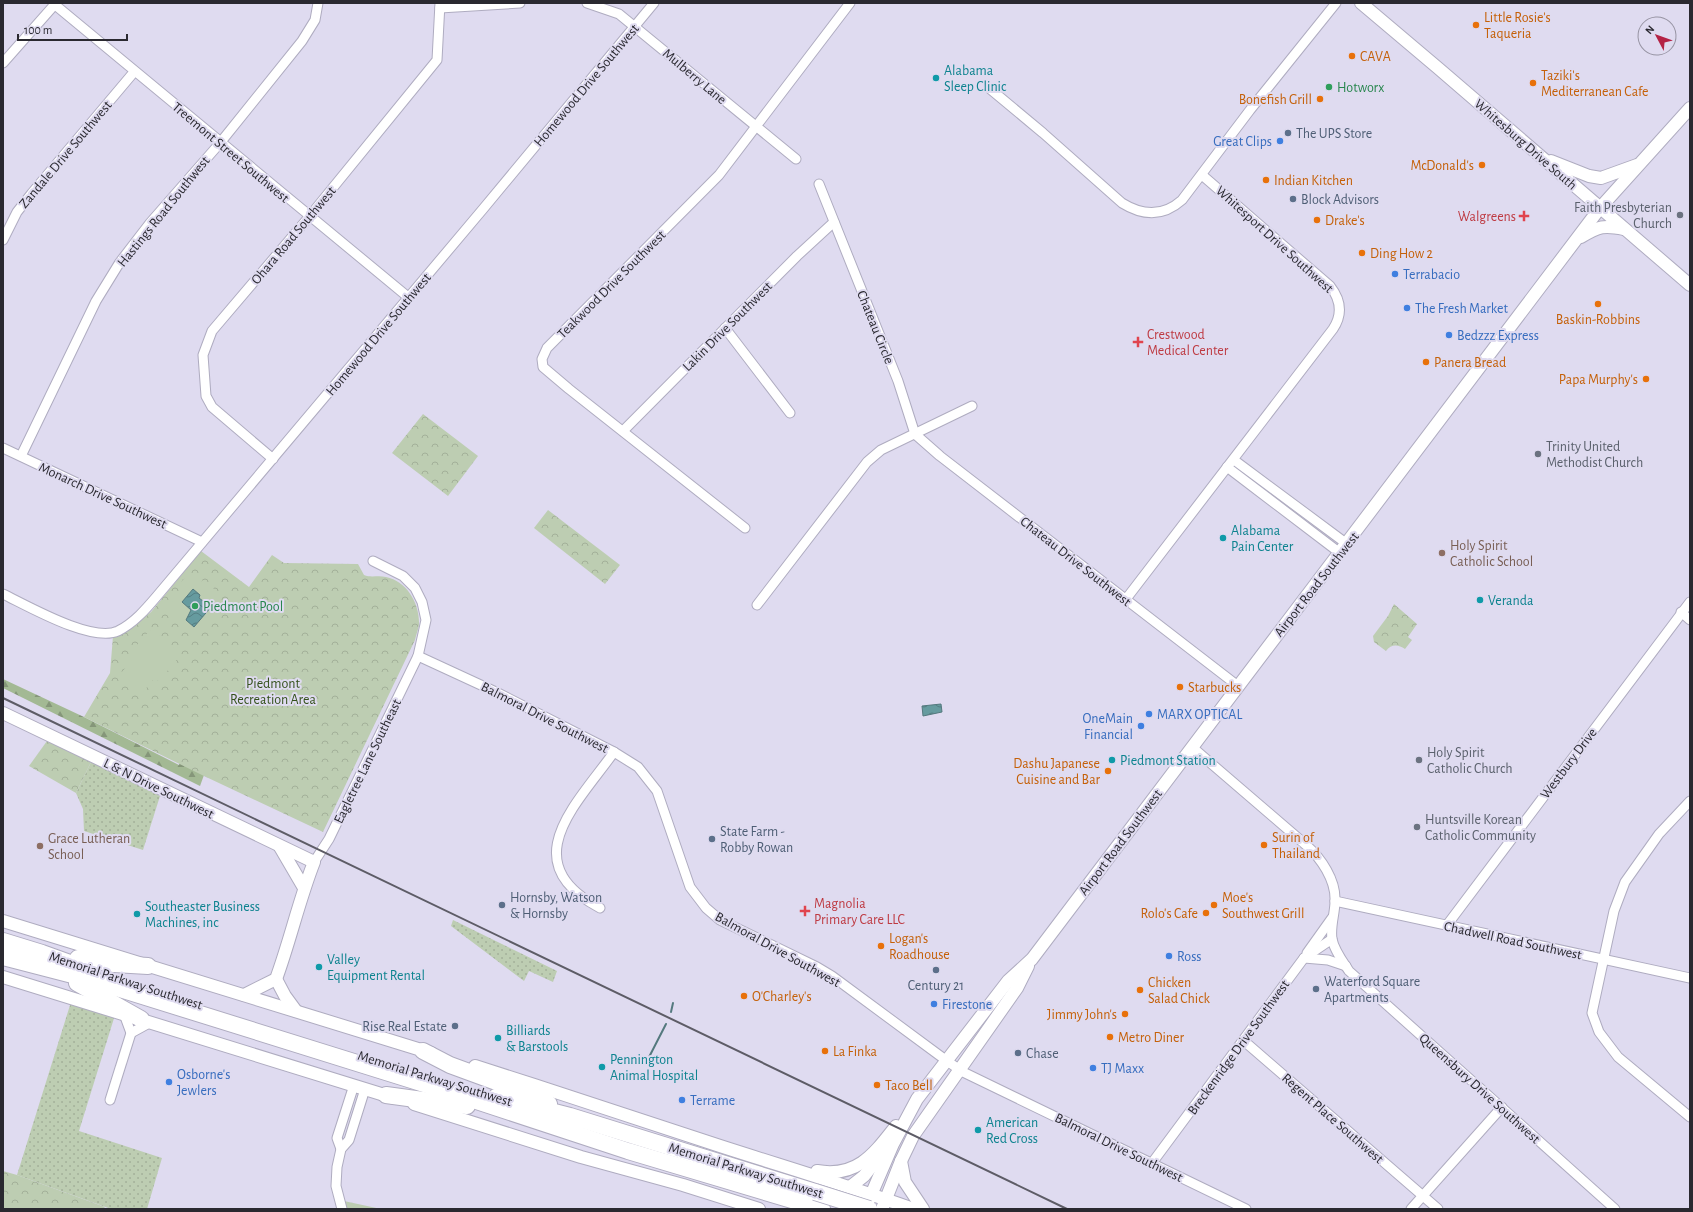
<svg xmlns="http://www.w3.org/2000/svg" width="1693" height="1212" font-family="'Alegreya Sans',sans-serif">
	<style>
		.grass { fill: url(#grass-dots) }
		.forest { fill: url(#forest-firs) }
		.park { fill: url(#park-crowns) }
		.pitch { fill: #bdcdb2 }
		.water { fill: url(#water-waves); stroke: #54797e }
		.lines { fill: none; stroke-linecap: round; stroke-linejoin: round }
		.stream { stroke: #54797e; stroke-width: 2 }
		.street-casing { stroke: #afacc0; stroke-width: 11 }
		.secondary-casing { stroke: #afacc0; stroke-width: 14 }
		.highway-casing { stroke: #afacc0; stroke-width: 18 }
		.street { stroke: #fff; stroke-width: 9 }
		.secondary { stroke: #fff; stroke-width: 12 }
		.highway { stroke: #fff; stroke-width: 16 }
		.rail { stroke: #5d5c66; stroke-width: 2 }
		.highway-bridge-casing { stroke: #afacc0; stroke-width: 18; stroke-linecap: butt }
		.highway-bridge { stroke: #fff; stroke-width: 16 }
		.food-dot { fill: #e8710a; stroke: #dfdbf0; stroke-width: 1.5 }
		.culture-dot { fill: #0f9aa8; stroke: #dfdbf0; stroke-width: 1.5 }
		.leisure-dot { fill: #2e9e5b; stroke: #dfdbf0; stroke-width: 1.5 }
		.service-dot { fill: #5c6f8a; stroke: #dfdbf0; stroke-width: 1.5 }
		.shop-dot { fill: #3f7fe0; stroke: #dfdbf0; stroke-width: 1.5 }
		.worship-dot { fill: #6b7280; stroke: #dfdbf0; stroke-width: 1.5 }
		.health-dot { fill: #e0444e; stroke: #dfdbf0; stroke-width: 1.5 }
		.education-dot { fill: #8d6e63; stroke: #dfdbf0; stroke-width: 1.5 }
		.labels { text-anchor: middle; stroke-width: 4; stroke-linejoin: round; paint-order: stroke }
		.food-label { font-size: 14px; fill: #c56008; stroke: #dfdbf0; text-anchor: start }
		.culture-label { font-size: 14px; fill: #0d838f; stroke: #dfdbf0; text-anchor: start }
		.street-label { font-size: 14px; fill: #2a2930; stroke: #dfdbf0 }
		.leisure-label { font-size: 14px; fill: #27864d; stroke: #dfdbf0; text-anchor: start }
		.service-label { font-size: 14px; fill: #4e5e75; stroke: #dfdbf0; text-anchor: start }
		.shop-label { font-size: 14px; fill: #366cbe; stroke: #dfdbf0; text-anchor: start }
		.worship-label { font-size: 14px; fill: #5b616d; stroke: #dfdbf0; text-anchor: start }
		.health-label { font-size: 14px; fill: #be3a42; stroke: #dfdbf0; text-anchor: start }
		.education-label { font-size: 14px; fill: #785e54; stroke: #dfdbf0; text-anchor: start }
		.park-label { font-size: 14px; fill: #34511b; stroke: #dfdbf0 }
	</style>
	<defs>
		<pattern id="grass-dots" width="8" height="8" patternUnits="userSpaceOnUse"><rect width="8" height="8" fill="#bdcdb2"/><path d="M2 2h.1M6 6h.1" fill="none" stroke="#a3b099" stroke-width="1.8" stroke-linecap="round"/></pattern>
		<pattern id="forest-firs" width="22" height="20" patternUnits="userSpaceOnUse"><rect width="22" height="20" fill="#a3b994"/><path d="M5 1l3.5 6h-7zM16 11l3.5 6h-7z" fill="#859679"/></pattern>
		<pattern id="park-crowns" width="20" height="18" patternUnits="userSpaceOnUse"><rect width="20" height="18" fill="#bdcdb2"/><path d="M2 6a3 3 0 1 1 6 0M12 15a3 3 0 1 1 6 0" fill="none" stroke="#a3b099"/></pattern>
		<pattern id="water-waves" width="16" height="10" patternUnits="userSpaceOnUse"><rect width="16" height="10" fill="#669b9f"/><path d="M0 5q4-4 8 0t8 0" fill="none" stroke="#547e82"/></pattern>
	</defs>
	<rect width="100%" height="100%" fill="#dfdbf0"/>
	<!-- grass -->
	<g class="grass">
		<path d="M91,762l69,34 -17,54 -59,-19 -1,-22 -7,-16z"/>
		<path d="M453,920l104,51 -4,11 -24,-11 -5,10 -73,-55z"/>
		<path d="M71,1002l44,13 -36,116 83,27 -15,51h-36l-94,-34z"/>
	</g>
	<!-- forest -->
	<path class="forest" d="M249,587l21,7 -70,192 -197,-98v-9l81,38 95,48z"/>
	<!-- park -->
	<g class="park">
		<path d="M423,414l55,42 -30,40 -56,-43z"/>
		<path d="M548,510l72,55 -15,19 -71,-56z"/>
		<path d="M201,551l48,36 23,-32 12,8 74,1 6,11c7,3 14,0 22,2 21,4 34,27 33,48 -1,5 -3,10 -4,15l-92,192 -119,-56 -120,-59 26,-44 3,-37 18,-8 20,-16z"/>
		<path d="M1394,604l23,20 -9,13 4,3 -7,9c-7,-5 -14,-5 -19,2l-12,-9 -1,-6 15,-20z"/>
		<path d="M47,741l44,21 -15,31 -47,-27z"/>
		<path d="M3,1171l14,4 88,32 -2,2h-100z"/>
		<path d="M344,1201l37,8h-38z"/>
	</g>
	<!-- pitch -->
	<g class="pitch">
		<path d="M189,573l12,9 2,-2 20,16 -6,7 7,6 -20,23 -2,-1 -7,8 -20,-17 2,-2 -11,-11 20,-23 -5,-4z"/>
		<path d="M153,630l27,23v3l-21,25 -6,-1 -10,12 -22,-19 11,-13 -3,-2v-4l20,-23z"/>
	</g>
	<!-- water -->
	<g class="water">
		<path d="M193,589l7,6 -1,3 12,9 -17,20 -8,-7 5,-10 -9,-8z"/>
		<path d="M941,704l1,8 -19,4 -1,-10z"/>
	</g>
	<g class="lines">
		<!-- stream -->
		<g class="stream">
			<path d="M671,1012l2,-9"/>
			<path d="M646,1063l20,-39"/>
		</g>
		<!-- street casing -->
		<g class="street-casing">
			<g id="street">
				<path d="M587,3l32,11 177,145"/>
				<path d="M54,4l354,293"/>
				<path d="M440,8l80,-5"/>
				<path d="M3,63l53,-60"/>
				<path d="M989,88l54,45 79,70c21,13 41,14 60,-3l68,-90 86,-107"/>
				<path d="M819,184l79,197 17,53 25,22 298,230"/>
				<path d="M3,240l14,-28 15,-19 102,-121"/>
				<path d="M725,328l65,85"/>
				<path d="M623,431l174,-175 37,-34"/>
				<path d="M3,448l199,94"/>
				<path d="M21,456l75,-155 24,-39 30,-39 70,-80 82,-102 13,-21 3,-17"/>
				<path d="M273,459l-61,-52 -6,-11 -3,-41 9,-24 97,-114 128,-157 3,-57"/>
				<path d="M1234,460l113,84"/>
				<path d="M1227,467l113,86"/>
				<path d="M745,528l-176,-139 -26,-22 -1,-8 5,-11 172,-173 131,-172"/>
				<path d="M3,594c25,12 89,49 115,37 16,-8 28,-22 39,-35l326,-387 171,-206"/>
				<path d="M1126,599l207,-270c10,-15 8,-29 -3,-43l-128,-111"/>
				<path d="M757,605l110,-143 14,-12 91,-44"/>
				<path d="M1681,612l9,8"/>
				<path d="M418,656l78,36 118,60 24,15 19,24 33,96 16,21 14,12 97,47 15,9 115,85 16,11 283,137"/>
				<path d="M1192,747l114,98c15,13 30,35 29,56 0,13 -5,25 -3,38 2,11 11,23 17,32l266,238"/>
				<path d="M1690,801l-31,33 -34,48 -11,29 -22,102 7,19 19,25 72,60"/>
				<path d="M314,862l15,-23 89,-183 8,-36 -4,-18 -7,-14 -12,-12 -30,-15"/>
				<path d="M1335,901l355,77"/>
				<path d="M600,908c-87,-46 -23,-104 14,-156"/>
				<path d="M1447,925l243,-323"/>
				<path d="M1307,953l25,-35"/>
				<path d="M1304,958l24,2 18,6"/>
				<path d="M124,1014l7,19 20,-11"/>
				<path d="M1244,1041l194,168"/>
				<path d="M110,1100l21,-67"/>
				<path d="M341,1149l-4,-11 17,-53"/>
				<path d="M1152,1163l152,-205 28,-19"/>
				<path d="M342,1209l-6,-23 1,-19 4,-18 8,-9 16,-51"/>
				<path d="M1411,1209l91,-102"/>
			</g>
		</g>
		<!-- secondary casing -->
		<g class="secondary-casing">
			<g id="secondary">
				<path d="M1361,3l77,65 252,217"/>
				<path d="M1551,161l38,15 12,2 36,-13"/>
				<path d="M1581,237c18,-11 23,-12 43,-8"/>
				<path d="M3,713l311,149c-15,38 -24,79 -38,117l-32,16"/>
				<path d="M280,847l24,41"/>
				<path d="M3,921l428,132"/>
				<path d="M3,977l391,121"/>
				<path d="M276,979l9,17 11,15"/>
				<path d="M475,1066c82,26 164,53 245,80 65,21 129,40 193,63"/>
				<path d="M414,1104l167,53 102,28 76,24"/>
				<path d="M901,1161l4,21 18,27"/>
				<path d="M817,1171c40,7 57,-17 79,-45"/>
				<path d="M850,1187l14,-11 18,-23"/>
				<path d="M865,1209l28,-65 24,-45 91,-118 24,-22 568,-751 90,-100"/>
				<path d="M882,1209l19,-48 12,-25 104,-148 11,-22"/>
			</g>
		</g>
		<!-- highway casing -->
		<g class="highway-casing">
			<g id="highway">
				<path d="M3,941l39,12 50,18"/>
				<path d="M3,957l85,22 346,108 194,64 194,58"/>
				<path d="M78,958l36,6 34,2"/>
				<path d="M77,983l64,36"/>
				<path d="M423,1051l27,14 87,32 12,7"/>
				<path d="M386,1095l81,11"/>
				<path d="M496,1097l74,19 245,76"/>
			</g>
		</g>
		<!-- street -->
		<use href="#street" class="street"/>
		<!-- secondary -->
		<use href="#secondary" class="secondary"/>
		<!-- highway -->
		<use href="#highway" class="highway"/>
		<!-- rail -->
		<path class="rail" d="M3,698l1064,511"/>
		<!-- highway-bridge casing -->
		<g class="highway-bridge-casing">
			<path id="highway-bridge" d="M815,1192l54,17"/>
		</g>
		<!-- highway-bridge -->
		<use href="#highway-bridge" class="highway-bridge"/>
	</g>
	<!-- markers -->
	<g class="food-dot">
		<circle cx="1476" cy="25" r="4"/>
		<circle cx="1352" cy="56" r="4"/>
		<circle cx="1533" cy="83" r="4"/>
		<circle cx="1320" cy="99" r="4"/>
		<circle cx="1482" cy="165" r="4"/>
		<circle cx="1266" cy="180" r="4"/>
		<circle cx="1317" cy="220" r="4"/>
		<circle cx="1362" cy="253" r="4"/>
		<circle cx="1598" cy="304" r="4"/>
		<circle cx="1426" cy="362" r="4"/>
		<circle cx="1646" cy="379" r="4"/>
		<circle cx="1180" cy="687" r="4"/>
		<circle cx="1108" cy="771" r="4"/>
		<circle cx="1264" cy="845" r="4"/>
		<circle cx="1214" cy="905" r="4"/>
		<circle cx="1206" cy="913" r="4"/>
		<circle cx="881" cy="946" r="4"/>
		<circle cx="1140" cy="990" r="4"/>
		<circle cx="744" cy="996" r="4"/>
		<circle cx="1125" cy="1014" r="4"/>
		<circle cx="1110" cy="1037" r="4"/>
		<circle cx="825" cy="1051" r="4"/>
		<circle cx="877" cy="1085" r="4"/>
	</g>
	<g class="culture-dot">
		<circle cx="936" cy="78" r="4"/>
		<circle cx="1223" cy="538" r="4"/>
		<circle cx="1480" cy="600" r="4"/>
		<circle cx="1112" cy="760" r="4"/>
		<circle cx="137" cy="914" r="4"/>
		<circle cx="319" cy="967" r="4"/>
		<circle cx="498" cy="1038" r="4"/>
		<circle cx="602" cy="1067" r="4"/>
		<circle cx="978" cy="1130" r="4"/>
	</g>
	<g class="leisure-dot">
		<circle cx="1329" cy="87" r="4"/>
		<circle cx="195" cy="606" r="4"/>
	</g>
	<g class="service-dot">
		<circle cx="1288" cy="133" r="4"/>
		<circle cx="1293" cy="199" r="4"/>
		<circle cx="712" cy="839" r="4"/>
		<circle cx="502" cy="905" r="4"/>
		<circle cx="936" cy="970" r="4"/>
		<circle cx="1316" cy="989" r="4"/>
		<circle cx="455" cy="1026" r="4"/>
		<circle cx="1018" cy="1053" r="4"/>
	</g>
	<g class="shop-dot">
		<circle cx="1280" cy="141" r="4"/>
		<circle cx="1395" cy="274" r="4"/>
		<circle cx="1407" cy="308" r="4"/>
		<circle cx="1449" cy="335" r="4"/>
		<circle cx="1149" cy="714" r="4"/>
		<circle cx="1141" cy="726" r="4"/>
		<circle cx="1169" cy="956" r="4"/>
		<circle cx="934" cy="1004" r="4"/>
		<circle cx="1093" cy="1068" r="4"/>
		<circle cx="169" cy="1082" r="4"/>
		<circle cx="682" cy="1100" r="4"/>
	</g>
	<g class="worship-dot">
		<circle cx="1680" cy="215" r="4"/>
		<circle cx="1538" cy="454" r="4"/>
		<circle cx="1419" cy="760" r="4"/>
		<circle cx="1417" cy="827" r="4"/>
	</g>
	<g class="health-dot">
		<path d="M1522 210h4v4h4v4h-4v4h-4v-4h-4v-4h4z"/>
		<path d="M1136 336h4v4h4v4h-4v4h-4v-4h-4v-4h4z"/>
		<path d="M803 905h4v4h4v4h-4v4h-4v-4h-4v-4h4z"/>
	</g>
	<g class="education-dot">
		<circle cx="1442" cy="553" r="4"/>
		<circle cx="40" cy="846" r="4"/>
	</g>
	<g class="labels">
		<!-- food labels -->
		<g class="food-label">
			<text x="1484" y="22">Little Rosie's<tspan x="1484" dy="16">Taqueria</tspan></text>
			<text x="1360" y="61">CAVA</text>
			<text x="1541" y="80">Taziki's<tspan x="1541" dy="16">Mediterranean Cafe</tspan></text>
			<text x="1312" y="104" text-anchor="end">Bonefish Grill</text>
			<text x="1474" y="170" text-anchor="end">McDonald's</text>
			<text x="1274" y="185">Indian Kitchen</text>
			<text x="1325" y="225">Drake's</text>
			<text x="1370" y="258">Ding How 2</text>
			<text x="1598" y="324" text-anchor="middle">Baskin-Robbins</text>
			<text x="1434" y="367">Panera Bread</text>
			<text x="1638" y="384" text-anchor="end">Papa Murphy's</text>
			<text x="1188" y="692">Starbucks</text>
			<text x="1100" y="768" text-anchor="end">Dashu Japanese<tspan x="1100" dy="16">Cuisine and Bar</tspan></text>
			<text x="1272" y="842">Surin of<tspan x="1272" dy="16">Thailand</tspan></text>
			<text x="1222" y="902">Moe's<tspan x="1222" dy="16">Southwest Grill</tspan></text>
			<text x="1198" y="918" text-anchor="end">Rolo's Cafe</text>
			<text x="889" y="943">Logan's<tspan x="889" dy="16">Roadhouse</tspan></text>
			<text x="1148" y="987">Chicken<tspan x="1148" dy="16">Salad Chick</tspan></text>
			<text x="752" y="1001">O'Charley's</text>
			<text x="1117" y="1019" text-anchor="end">Jimmy John's</text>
			<text x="1118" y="1042">Metro Diner</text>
			<text x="833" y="1056">La Finka</text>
			<text x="885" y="1090">Taco Bell</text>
		</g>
		<!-- culture labels -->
		<g class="culture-label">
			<text x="944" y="75">Alabama<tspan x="944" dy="16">Sleep Clinic</tspan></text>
			<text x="1231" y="535">Alabama<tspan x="1231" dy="16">Pain Center</tspan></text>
			<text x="1488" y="605">Veranda</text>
			<text x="1120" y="765">Piedmont Station</text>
			<text x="145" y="911">Southeaster Business<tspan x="145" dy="16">Machines, inc</tspan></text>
			<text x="327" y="964">Valley<tspan x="327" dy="16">Equipment Rental</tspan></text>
			<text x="506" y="1035">Billiards<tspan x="506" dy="16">&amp; Barstools</tspan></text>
			<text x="610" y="1064">Pennington<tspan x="610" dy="16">Animal Hospital</tspan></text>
			<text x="986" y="1127">American<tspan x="986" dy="16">Red Cross</tspan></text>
		</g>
		<!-- street labels -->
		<g class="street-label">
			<text transform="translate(695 76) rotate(40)" y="5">Mulberry Lane</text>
			<text transform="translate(586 85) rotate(-50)" y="5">Homewood Drive Southwest</text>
			<text transform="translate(1526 144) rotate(41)" y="5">Whitesburg Drive South</text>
			<text transform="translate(231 152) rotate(40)" y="5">Treemont Street Southwest</text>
			<text transform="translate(65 154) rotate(-50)" y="5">Zandale Drive Southwest</text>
			<text transform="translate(163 211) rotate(-51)" y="5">Hastings Road Southwest</text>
			<text transform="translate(293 235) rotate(-50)" y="5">Ohara Road Southwest</text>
			<text transform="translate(1275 239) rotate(42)" y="5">Whitesport Drive Southwest</text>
			<text transform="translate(611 284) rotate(-45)" y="5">Teakwood Drive Southwest</text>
			<text transform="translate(727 326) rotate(-45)" y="5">Lakin Drive Southwest</text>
			<text transform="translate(876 327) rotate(68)" y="5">Chateau Circle</text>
			<text transform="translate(378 334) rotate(-50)" y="5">Homewood Drive Southwest</text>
			<text transform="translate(103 495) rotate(25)" y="5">Monarch Drive Southwest</text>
			<text transform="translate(1076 561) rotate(38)" y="5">Chateau Drive Southwest</text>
			<text transform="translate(1316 584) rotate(-52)" y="5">Airport Road Southwest</text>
			<text transform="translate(545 717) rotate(27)" y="5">Balmoral Drive Southwest</text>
			<text transform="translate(367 761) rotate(-64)" y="5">Eagletree Lane Southeast</text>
			<text transform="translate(1568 763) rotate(-53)" y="5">Westbury Drive</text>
			<text transform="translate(159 788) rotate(26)" y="5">L &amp; N Drive Southwest</text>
			<text transform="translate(1120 842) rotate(-53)" y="5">Airport Road Southwest</text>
			<text transform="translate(1513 940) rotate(12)" y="5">Chadwell Road Southwest</text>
			<text transform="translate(778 949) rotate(29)" y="5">Balmoral Drive Southwest</text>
			<text transform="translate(126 980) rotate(18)" y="5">Memorial Parkway Southwest</text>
			<text transform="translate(1238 1047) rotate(-54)" y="5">Breckenridge Drive Southwest</text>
			<text transform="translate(435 1078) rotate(17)" y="5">Memorial Parkway Southwest</text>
			<text transform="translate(1480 1088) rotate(42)" y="5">Queensbury Drive Southwest</text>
			<text transform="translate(1333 1118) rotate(41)" y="5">Regent Place Southwest</text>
			<text transform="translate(1119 1147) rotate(26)" y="5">Balmoral Drive Southwest</text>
			<text transform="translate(746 1170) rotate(17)" y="5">Memorial Parkway Southwest</text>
		</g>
		<!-- leisure labels -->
		<g class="leisure-label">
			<text x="1337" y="92">Hotworx</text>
			<text x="203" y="611">Piedmont Pool</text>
		</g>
		<!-- service labels -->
		<g class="service-label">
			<text x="1296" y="138">The UPS Store</text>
			<text x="1301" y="204">Block Advisors</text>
			<text x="720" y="836">State Farm -<tspan x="720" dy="16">Robby Rowan</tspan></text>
			<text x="510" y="902">Hornsby, Watson<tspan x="510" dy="16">&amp; Hornsby</tspan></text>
			<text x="1324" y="986">Waterford Square<tspan x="1324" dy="16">Apartments</tspan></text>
			<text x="936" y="990" text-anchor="middle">Century 21</text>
			<text x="447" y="1031" text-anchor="end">Rise Real Estate</text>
			<text x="1026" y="1058">Chase</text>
		</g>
		<!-- shop labels -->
		<g class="shop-label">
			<text x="1272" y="146" text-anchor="end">Great Clips</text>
			<text x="1403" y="279">Terrabacio</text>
			<text x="1415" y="313">The Fresh Market</text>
			<text x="1457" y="340">Bedzzz Express</text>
			<text x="1157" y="719">MARX OPTICAL</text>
			<text x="1133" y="723" text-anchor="end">OneMain<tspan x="1133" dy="16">Financial</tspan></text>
			<text x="1177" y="961">Ross</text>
			<text x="942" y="1009">Firestone</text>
			<text x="1101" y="1073">TJ Maxx</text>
			<text x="177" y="1079">Osborne's<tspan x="177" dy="16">Jewlers</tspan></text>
			<text x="690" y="1105">Terrame</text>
		</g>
		<!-- worship labels -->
		<g class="worship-label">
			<text x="1672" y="212" text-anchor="end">Faith Presbyterian<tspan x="1672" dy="16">Church</tspan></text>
			<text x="1546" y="451">Trinity United<tspan x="1546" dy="16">Methodist Church</tspan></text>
			<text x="1427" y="757">Holy Spirit<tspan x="1427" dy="16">Catholic Church</tspan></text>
			<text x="1425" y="824">Huntsville Korean<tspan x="1425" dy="16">Catholic Community</tspan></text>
		</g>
		<!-- health labels -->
		<g class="health-label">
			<text x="1516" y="221" text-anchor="end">Walgreens</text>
			<text x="1147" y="339">Crestwood<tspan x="1147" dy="16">Medical Center</tspan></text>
			<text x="814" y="908">Magnolia<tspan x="814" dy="16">Primary Care LLC</tspan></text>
		</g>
		<!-- education labels -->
		<g class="education-label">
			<text x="1450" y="550">Holy Spirit<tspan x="1450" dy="16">Catholic School</tspan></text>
			<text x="48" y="843">Grace Lutheran<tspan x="48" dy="16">School</tspan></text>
		</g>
		<!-- park labels -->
		<g class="park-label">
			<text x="273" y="688">Piedmont<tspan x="273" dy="16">Recreation Area</tspan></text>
		</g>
	</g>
	<!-- border -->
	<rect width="1693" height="1212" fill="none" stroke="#2a2930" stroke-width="8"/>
	<!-- north arrow -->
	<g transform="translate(1657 36) rotate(311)"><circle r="19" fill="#dfdbf0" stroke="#9794a3"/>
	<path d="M0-3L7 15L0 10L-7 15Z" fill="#b42245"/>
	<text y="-6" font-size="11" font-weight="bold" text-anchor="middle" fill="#2a2930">N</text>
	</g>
	<!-- scale -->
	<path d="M18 34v6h109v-6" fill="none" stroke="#2a2930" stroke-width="2"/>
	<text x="24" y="34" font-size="12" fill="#2a2930" stroke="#dfdbf0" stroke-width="3" paint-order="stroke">100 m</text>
</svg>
